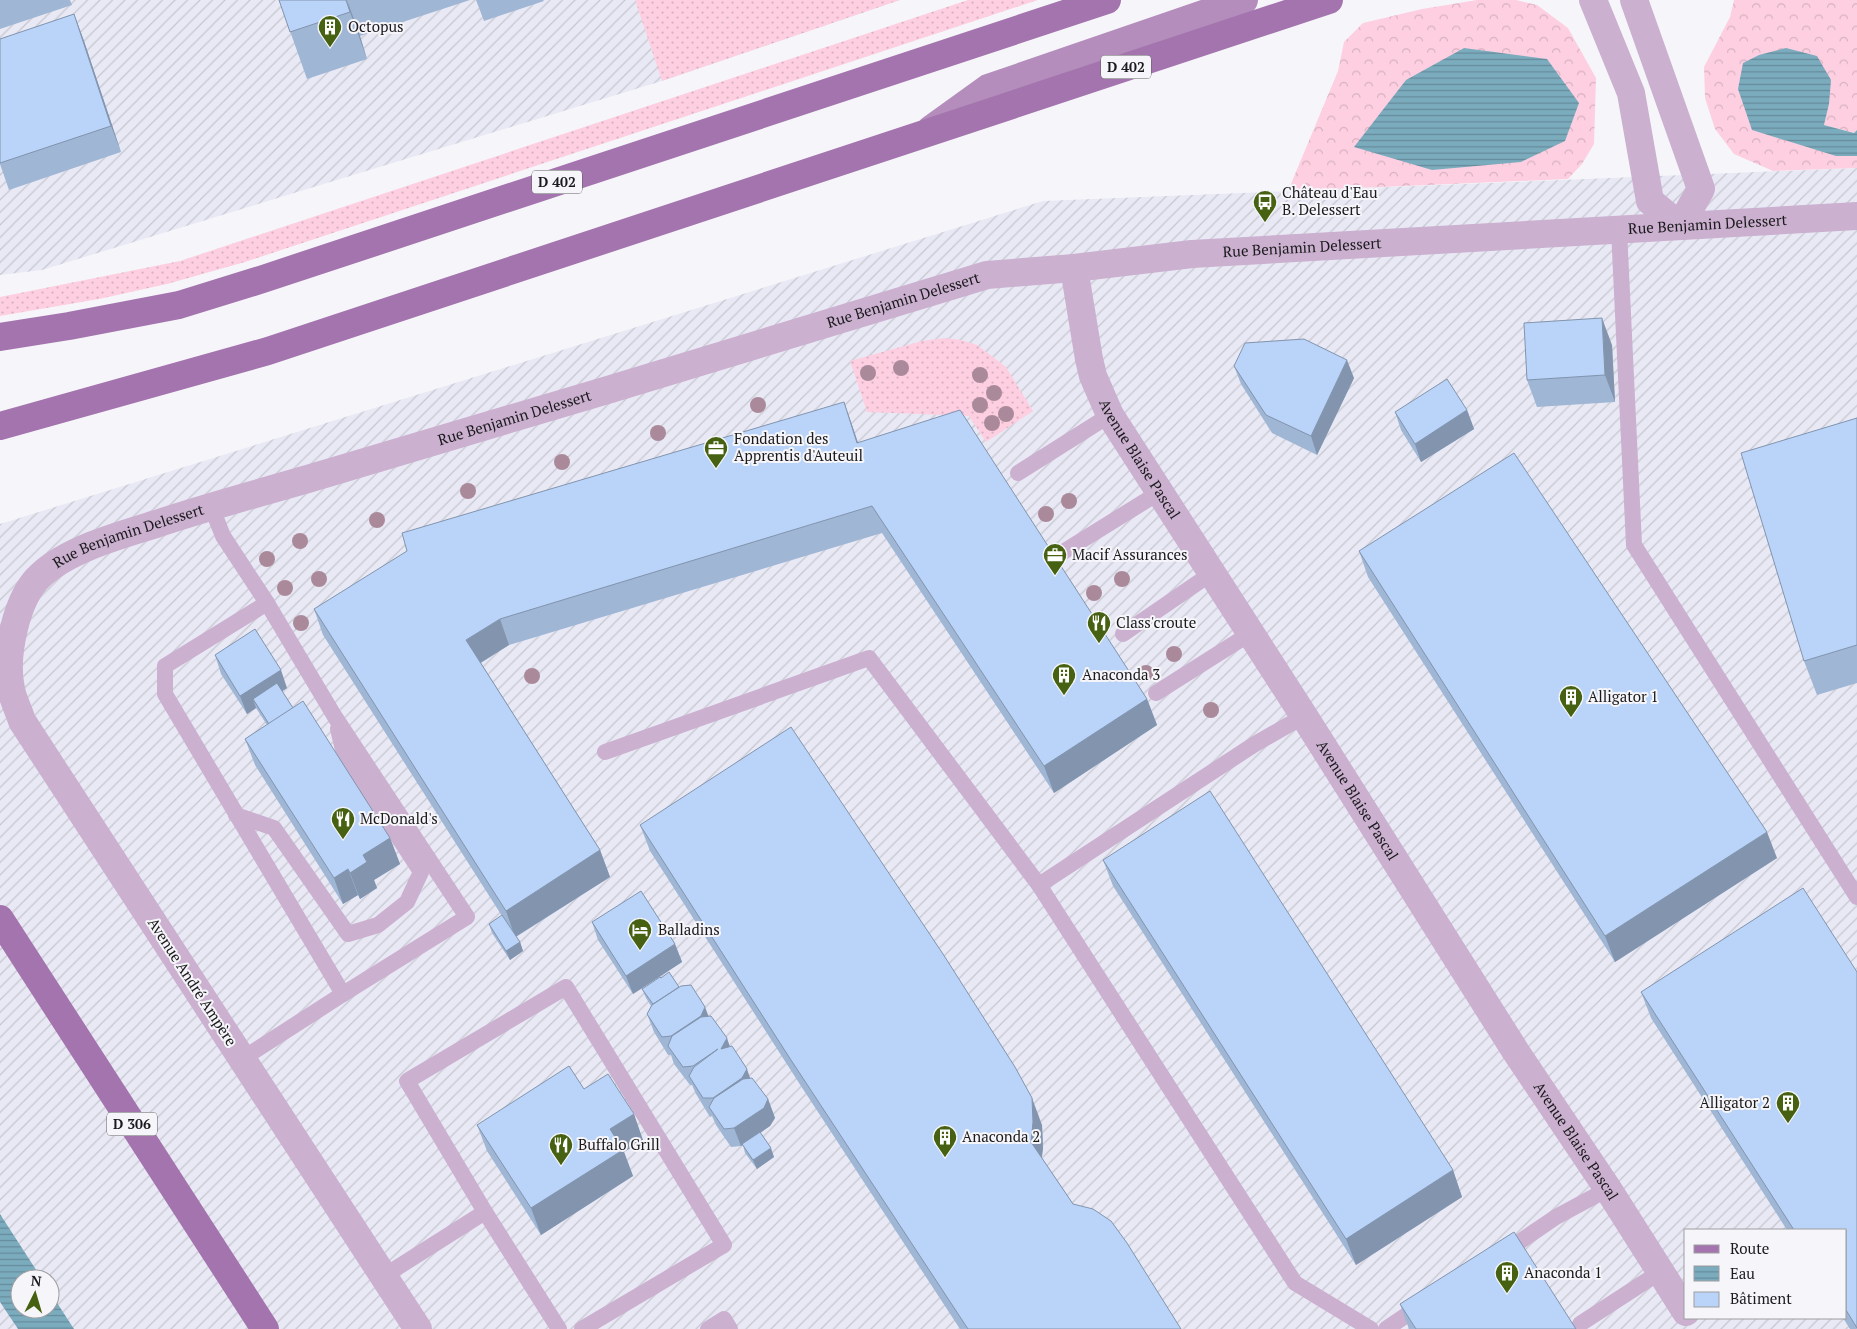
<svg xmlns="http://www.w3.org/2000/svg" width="1857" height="1329" font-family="'PT Serif',serif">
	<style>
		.industrial { fill: url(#industrial-furrows); fill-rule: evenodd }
		.grass { fill: url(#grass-dots) }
		.forest { fill: url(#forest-crowns) }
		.water { fill: url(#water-rules) }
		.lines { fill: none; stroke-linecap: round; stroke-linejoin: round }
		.lane { stroke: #cbb0d0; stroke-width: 16 }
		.street { stroke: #cbb0d0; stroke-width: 28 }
		.secondary { stroke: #b58dbc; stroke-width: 28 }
		.primary { stroke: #a474ae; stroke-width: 28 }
		.tree { fill: #aa8a9a }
		.wall { fill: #9fb6d5 }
		.shaded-wall { fill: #8294ae }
		.building { fill: #b9d4f8; stroke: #8294ae }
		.labels { text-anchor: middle; stroke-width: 4; stroke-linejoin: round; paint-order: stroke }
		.shield { fill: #f6f6fa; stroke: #5c5c5f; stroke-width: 1 }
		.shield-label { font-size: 14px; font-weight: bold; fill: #1a1a1c }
		.poi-label { font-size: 15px; fill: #1a1a1c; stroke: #f6f6fa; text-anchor: start }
		.street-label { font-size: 15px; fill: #1a1a1c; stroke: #f6f6fa }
	</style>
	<defs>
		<pattern id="industrial-furrows" width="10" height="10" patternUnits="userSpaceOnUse" patternTransform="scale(1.25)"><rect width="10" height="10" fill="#e9e9f5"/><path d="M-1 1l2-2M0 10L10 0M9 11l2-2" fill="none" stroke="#c7c7d1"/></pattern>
		<pattern id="grass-dots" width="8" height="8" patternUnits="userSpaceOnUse" patternTransform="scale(1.25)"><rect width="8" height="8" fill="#fdcfe1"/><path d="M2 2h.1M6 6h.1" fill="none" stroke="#d8b1c0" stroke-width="1.8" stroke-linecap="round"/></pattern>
		<pattern id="forest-crowns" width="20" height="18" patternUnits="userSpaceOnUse" patternTransform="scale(1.25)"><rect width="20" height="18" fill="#fdcfe1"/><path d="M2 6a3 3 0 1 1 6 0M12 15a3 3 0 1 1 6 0" fill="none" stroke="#d8b1c0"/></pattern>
		<pattern id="water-rules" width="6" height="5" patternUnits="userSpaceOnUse" patternTransform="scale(1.25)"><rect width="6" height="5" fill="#7bacbe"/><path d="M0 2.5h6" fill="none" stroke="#648b9a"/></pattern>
	</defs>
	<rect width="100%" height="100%" fill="#f6f6fa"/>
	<!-- industrial -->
	<g class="industrial">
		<path d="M0,0h900l-238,81 -620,189 -42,5z"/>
		<path d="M1857,168v1161h-1857v-805l1043,-323zM1686,1230h160v88h-160zM20,1279h30v30h-30z"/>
	</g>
	<!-- grass -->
	<g class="grass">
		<path d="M635,0h265l-238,81z"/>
		<path d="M968,0h70l-793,262 -78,22 -68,15 -99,17v-19l180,-36z"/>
		<path d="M945,338l16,2 16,5 29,22 27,44 -47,31 -17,-26 -102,-4 -17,-51 72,-20z"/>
	</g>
	<!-- forest -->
	<g class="forest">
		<path d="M1477,0h39l21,5 31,23 28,50 -2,66 -12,20 -14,15 -280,12 50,-120 6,-29 19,-19 59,-14z"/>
		<path d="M1734,0h123v130l-3,3 -30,-8 5,-21 -43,-56 50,108h21v12l-84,3 -39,-17 -19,-25 -10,-31 -1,-31 26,-50z"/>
	</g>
	<!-- water -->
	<g class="water">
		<path d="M1464,48l83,11 32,44 -14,38 -44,21 -89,8 -78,-23 52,-67z"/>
		<path d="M1786,48l31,8 14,24 -2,24 -5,21 30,8 3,-3v26h-21l-84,-26 -14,-41 5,-26 16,-8z"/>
		<path d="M0,1214l42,65h-22v30h30v-17l24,37h-56l-18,-27z"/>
	</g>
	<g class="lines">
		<!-- lane -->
		<g class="lane">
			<path d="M1619,230l15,315 223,352"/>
			<path d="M1018,473l92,-58"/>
			<path d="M211,506l12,30 44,67 68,114 132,200 -124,77 -101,65"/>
			<path d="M1063,552l97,-60"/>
			<path d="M267,603l-102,63v28l178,300"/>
			<path d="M1123,634l89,-61"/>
			<path d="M1156,693l95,-60"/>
			<path d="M605,752l264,-94 170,227 256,398 76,46"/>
			<path d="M236,815l38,13 74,106 30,-9 29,-23 14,-30 -77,-118 -6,-25"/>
			<path d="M1039,885l216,-141 49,-28"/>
			<path d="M1503,1253l53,-36 52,-28"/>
			<path d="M384,1276l101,-64"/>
			<path d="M1580,1324l80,-52"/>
			<path d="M559,1329l-74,-117 -78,-131 159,-94 158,258 -142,84"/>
			<path d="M708,1329l16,-10 6,10"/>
			<path d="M1386,1329l37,-25"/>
		</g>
		<!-- street -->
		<g class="street">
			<path d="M1593,0l38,93 19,108 30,25"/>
			<path d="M1634,0l67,189 -21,37"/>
			<path id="s1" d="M1074,268l15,91 4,17 17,39 194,301 212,336 92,137 78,123"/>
			<path id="s2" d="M418,1329l-396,-608c-3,-10 -9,-21 -11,-32 -7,-32 5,-92 30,-114 28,-26 79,-40 115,-51 57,-19 115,-34 172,-51 220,-64 440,-132 659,-198l87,-7 118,-14 665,-38"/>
		</g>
		<!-- secondary -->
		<path class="secondary" d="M931,129l57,-41 256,-88"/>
		<!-- primary -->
		<g class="primary">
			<path d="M0,337l69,-11 110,-21 84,-26 844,-279"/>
			<path d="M0,426l268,-75 1061,-351"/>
			<path d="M0,919l265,410"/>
		</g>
	</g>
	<!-- trees -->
	<g class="tree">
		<circle cx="901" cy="368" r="8"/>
		<circle cx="868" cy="373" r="8"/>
		<circle cx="980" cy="375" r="8"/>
		<circle cx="994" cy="393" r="8"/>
		<circle cx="758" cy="405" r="8"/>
		<circle cx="980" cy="405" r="8"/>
		<circle cx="1006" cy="414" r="8"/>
		<circle cx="992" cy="423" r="8"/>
		<circle cx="658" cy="433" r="8"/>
		<circle cx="562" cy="462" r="8"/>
		<circle cx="468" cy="491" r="8"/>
		<circle cx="1069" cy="501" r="8"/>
		<circle cx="1046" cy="514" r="8"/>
		<circle cx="377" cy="520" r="8"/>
		<circle cx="300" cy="541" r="8"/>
		<circle cx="267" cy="559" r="8"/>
		<circle cx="319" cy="579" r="8"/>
		<circle cx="1122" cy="579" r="8"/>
		<circle cx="285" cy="588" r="8"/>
		<circle cx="1094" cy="593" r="8"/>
		<circle cx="301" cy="623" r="8"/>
		<circle cx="1174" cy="654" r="8"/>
		<circle cx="1146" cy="673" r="8"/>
		<circle cx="532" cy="676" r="8"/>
		<circle cx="1211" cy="710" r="8"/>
	</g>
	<!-- wall -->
	<g class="wall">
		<path d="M0,0h70l2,5 -72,24z"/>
		<path d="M279,0h191l-110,36 7,23 -60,20z"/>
		<path d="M476,0h67l1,1 -60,20z"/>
		<path d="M74,14l10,27 37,111 -112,38 -9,-26v-125z"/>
		<path d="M1612,345l3,57 -78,5 -10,-27z"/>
		<path d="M1234,366l120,12 -37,77 -45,-22 -31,-49z"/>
		<path d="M844,402l14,40 289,257 10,26 -103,68 -172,-260 -373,112 -28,18 119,187 10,27 -94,60 4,5 3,9 -13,9 -18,-27 -3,-9 13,-8 -179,-281 -9,-26z"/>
		<path d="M1467,410l7,19 -53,33 -20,-32 -6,-18z"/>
		<path d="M1857,418v265l-40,12 -13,-34z"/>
		<path d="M1359,551l418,307 -162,104 -247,-385z"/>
		<path d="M215,655l72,33 -5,3 11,17 97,130 10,26 -26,16 3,8 -17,11 -2,-4 -15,9 -88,-139 -10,-26 22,-14 -11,-17 -9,6 -26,-40z"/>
		<path d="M640,825l402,300 1,23 -1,10 31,46 108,125h-221l-161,-246 -149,-232z"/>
		<path d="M1103,860l350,310 9,27 -106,68 -243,-379z"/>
		<path d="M592,922l83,22 7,18 -49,32 -35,-54z"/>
		<path d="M1857,972v357h-7l-7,-11h3v-88h-59l-136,-212 -10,-26z"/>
		<path d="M661,978l18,9 29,29 22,31 20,31 18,21 7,19 -5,8 -10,7 14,24 -17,12 -12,-16 -2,-8 -2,1 -10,1 -15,-22 -4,-9 -2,1 -14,-23 -4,-9h-2l-16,-21 -3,-9h-3l-14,-23 -7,-18 4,-8 -5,-8 -4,-9z"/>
		<path d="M584,1089l59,51 -19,12 9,24 -92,59 -54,-84 -10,-26z"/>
		<path d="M1400,1304l176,25h-167z"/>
	</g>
	<!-- shaded-wall -->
	<g class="shaded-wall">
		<path d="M347,0l13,36 7,23 -17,-47z"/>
		<path d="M74,14l10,27 37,111 -10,-26z"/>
		<path d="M1602,318l10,27 3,57 -10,-27z"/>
		<path d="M1347,360l7,18 -37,77 -6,-19z"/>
		<path d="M844,402l9,26 13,41 -9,-26z"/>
		<path d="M1467,410l7,19 -53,33 -6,-18z"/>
		<path d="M500,619l9,26 -34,21 -9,-26z"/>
		<path d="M281,670l6,18 -29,19 -5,-8 3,9 -9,6 -7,-18z"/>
		<path d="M1147,699l10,26 -103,68 -10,-27z"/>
		<path d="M1767,832l10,26 -162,104 -10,-26z"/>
		<path d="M390,838l10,26 -26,16 3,8 -17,11 -10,-26 13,-18z"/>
		<path d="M600,850l10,27 -95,60 -9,-26z"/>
		<path d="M348,869l10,26 -15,9 -9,-26z"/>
		<path d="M520,942l3,9 -13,9 -4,-9z"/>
		<path d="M675,944l7,18 -49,32 -7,-18z"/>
		<path d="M705,1007l7,18 -34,29 -7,-18z"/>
		<path d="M727,1038l6,18 -12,-7z"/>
		<path d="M747,1069l6,18 -33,29 -7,-18z"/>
		<path d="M1032,1098l10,27 1,23 -3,20 -9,-26z"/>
		<path d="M768,1099l7,19 -5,8 -29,20 -7,-18z"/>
		<path d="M634,1114l9,26 -19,12 9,24 -92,59 -10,-27 79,-79z"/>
		<path d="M771,1148l3,9 -17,12 -4,-9z"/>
		<path d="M1453,1170l9,27 -106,68 -10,-26z"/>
	</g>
	<!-- building -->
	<g class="building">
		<path d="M279,0h67l4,12 -60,20z"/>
		<path d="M74,14l37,112 -111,37v-124z"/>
		<path d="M1602,318l3,57 -78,5 -3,-57z"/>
		<path d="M1304,339l43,21 -36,76 -45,-21 -32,-49 11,-23z"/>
		<path d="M1447,379l20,31 -52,34 -20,-32z"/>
		<path d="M844,402l13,41 103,-33 187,289 -103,67 -172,-260 -372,113 -34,21 134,210 -94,61 -192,-302 93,-58 -5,-18z"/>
		<path d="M1857,418v227l-53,16 -63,-208z"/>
		<path d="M1514,453l253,379 -162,104 -246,-385z"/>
		<path d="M255,629l26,41 -41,26 -25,-41z"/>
		<path d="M277,683l16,25 -24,16 -16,-25z"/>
		<path d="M303,701l87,137 -27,17 4,7 -17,11 -2,-4 -14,9 -89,-139z"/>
		<path d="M791,727l152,227 72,113 17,31 1,24 -2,20 42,62 20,5 18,12 16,22 54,86h-213l-179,-272 -149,-232z"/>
		<path d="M1210,791l243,379 -107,69 -243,-379z"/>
		<path d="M1803,888l54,84v356l-11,-18v-80h-52l-153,-238z"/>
		<path d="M641,891l34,53 -49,32 -34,-54z"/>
		<path d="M502,915l18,27 -14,9 -17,-27z"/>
		<path d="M669,972l10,15 -26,17 -11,-15 18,-12 1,1z"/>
		<path d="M691,985l14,22 -4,9 -30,20 -9,1 -15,-23 5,-9 29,-19z"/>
		<path d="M711,1016l16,22 -6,11 11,-3 15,23 -5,9 -29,20h-10l-14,-22 5,-9 24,-18 -25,17 -10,1 -15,-21 4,-10 29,-19z"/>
		<path d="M569,1066l15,23 24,-15 26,40 -24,15 13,21 -92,58 -54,-83z"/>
		<path d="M752,1078l16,21 -4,9 -30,20 -10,1 -15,-22 5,-9 29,-19z"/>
		<path d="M760,1132l11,16 -18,12 -11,-16z"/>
		<path d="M1514,1232l62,97h-160l-16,-25z"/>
	</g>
	<!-- icons -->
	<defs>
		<g id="building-pin" transform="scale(1.25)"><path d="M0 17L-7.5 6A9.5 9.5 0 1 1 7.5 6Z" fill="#456111" stroke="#f6f6fa"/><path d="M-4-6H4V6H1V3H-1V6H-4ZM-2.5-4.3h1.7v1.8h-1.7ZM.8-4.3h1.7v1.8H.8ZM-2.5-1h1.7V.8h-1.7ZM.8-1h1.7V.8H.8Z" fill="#fff"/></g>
		<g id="bus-pin" transform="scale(1.25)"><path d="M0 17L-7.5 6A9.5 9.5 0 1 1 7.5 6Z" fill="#456111" stroke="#f6f6fa"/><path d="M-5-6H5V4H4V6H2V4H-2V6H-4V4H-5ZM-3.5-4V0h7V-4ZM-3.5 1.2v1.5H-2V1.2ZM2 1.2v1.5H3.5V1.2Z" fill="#fff"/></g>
		<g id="office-pin" transform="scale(1.25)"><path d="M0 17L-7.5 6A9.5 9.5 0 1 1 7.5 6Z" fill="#456111" stroke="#f6f6fa"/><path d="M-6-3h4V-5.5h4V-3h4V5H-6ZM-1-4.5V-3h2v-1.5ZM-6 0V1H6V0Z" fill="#fff"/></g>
		<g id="restaurant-pin" transform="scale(1.25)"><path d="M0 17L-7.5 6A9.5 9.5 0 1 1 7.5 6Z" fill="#456111" stroke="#f6f6fa"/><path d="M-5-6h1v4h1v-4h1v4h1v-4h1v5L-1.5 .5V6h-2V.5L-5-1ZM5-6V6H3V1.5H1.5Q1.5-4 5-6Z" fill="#fff"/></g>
		<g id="hotel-pin" transform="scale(1.25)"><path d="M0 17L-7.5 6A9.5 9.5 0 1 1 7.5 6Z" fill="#456111" stroke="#f6f6fa"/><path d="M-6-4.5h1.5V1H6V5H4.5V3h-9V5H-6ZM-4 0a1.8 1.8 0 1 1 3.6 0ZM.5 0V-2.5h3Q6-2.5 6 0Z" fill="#fff"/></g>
	</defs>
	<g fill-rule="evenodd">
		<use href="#building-pin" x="330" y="27"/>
		<use href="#bus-pin" x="1265" y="202"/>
		<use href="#office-pin" x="716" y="448"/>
		<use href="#office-pin" x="1055" y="555"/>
		<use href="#restaurant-pin" x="1099" y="623"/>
		<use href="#building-pin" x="1064" y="675"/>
		<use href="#building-pin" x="1571" y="697"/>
		<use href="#restaurant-pin" x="343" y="819"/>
		<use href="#hotel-pin" x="640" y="930"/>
		<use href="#building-pin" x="1788" y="1103"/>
		<use href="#building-pin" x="945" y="1137"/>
		<use href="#restaurant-pin" x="561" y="1145"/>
		<use href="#building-pin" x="1507" y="1273"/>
	</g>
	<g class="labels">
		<!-- shield labels -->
		<g class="shield">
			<rect x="1101" y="55.5" width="50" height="23" rx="4"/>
			<rect x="532" y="170.5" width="50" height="23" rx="4"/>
			<rect x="107" y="1112.5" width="50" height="23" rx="4"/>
		</g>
		<g class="shield-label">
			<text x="1126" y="72">D 402</text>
			<text x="557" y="187">D 402</text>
			<text x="132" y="1129">D 306</text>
		</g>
		<!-- poi labels -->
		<g class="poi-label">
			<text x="348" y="32">Octopus</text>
			<text x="1282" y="198">Château d'Eau<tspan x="1282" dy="17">B. Delessert</tspan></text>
			<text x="734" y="444">Fondation des<tspan x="734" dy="17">Apprentis d'Auteuil</tspan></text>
			<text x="1072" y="560">Macif Assurances</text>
			<text x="1116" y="628">Class'croute</text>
			<text x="1082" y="680">Anaconda 3</text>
			<text x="1588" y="702">Alligator 1</text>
			<text x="360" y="824">McDonald's</text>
			<text x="658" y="935">Balladins</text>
			<text x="1770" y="1108" text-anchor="end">Alligator 2</text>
			<text x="962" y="1142">Anaconda 2</text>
			<text x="578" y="1150">Buffalo Grill</text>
			<text x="1524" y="1278">Anaconda 1</text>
		</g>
		<!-- street labels -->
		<g class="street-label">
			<text dy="5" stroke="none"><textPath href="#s2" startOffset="2598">Rue Benjamin Delessert</textPath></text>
			<text dy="5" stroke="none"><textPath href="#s2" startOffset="2192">Rue Benjamin Delessert</textPath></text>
			<text dy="5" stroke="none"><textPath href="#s2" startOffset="1788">Rue Benjamin Delessert</textPath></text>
			<text dy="5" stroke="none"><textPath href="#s2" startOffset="1382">Rue Benjamin Delessert</textPath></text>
			<text dy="5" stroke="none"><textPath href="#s1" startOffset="205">Avenue Blaise Pascal</textPath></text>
			<text dy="5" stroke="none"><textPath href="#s2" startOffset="978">Rue Benjamin Delessert</textPath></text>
			<text dy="5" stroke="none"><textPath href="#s1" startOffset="610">Avenue Blaise Pascal</textPath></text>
			<text transform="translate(192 982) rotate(57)" y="5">Avenue André Ampère</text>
			<text dy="5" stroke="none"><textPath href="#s1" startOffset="1015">Avenue Blaise Pascal</textPath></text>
		</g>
	</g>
	<!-- legend -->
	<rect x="1684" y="1229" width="162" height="90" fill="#f6f6fa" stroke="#9e9ea1"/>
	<rect x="1694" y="1245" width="25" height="8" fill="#a474ae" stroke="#9e9ea1"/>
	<text x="1730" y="1254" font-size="15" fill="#1a1a1c">Route</text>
	<rect x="1694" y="1266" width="25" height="15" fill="url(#water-rules)" stroke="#9e9ea1"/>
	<text x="1730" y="1279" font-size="15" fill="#1a1a1c">Eau</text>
	<rect x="1694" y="1292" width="25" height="15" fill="#b9d4f8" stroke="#9e9ea1"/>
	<text x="1730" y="1304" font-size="15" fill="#1a1a1c">Bâtiment</text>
	<!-- north arrow -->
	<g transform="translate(35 1294) rotate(5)"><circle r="24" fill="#f6f6fa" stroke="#9e9ea1"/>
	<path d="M0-4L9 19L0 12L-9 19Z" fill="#456111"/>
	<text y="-8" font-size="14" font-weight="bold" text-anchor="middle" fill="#1a1a1c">N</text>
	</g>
</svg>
